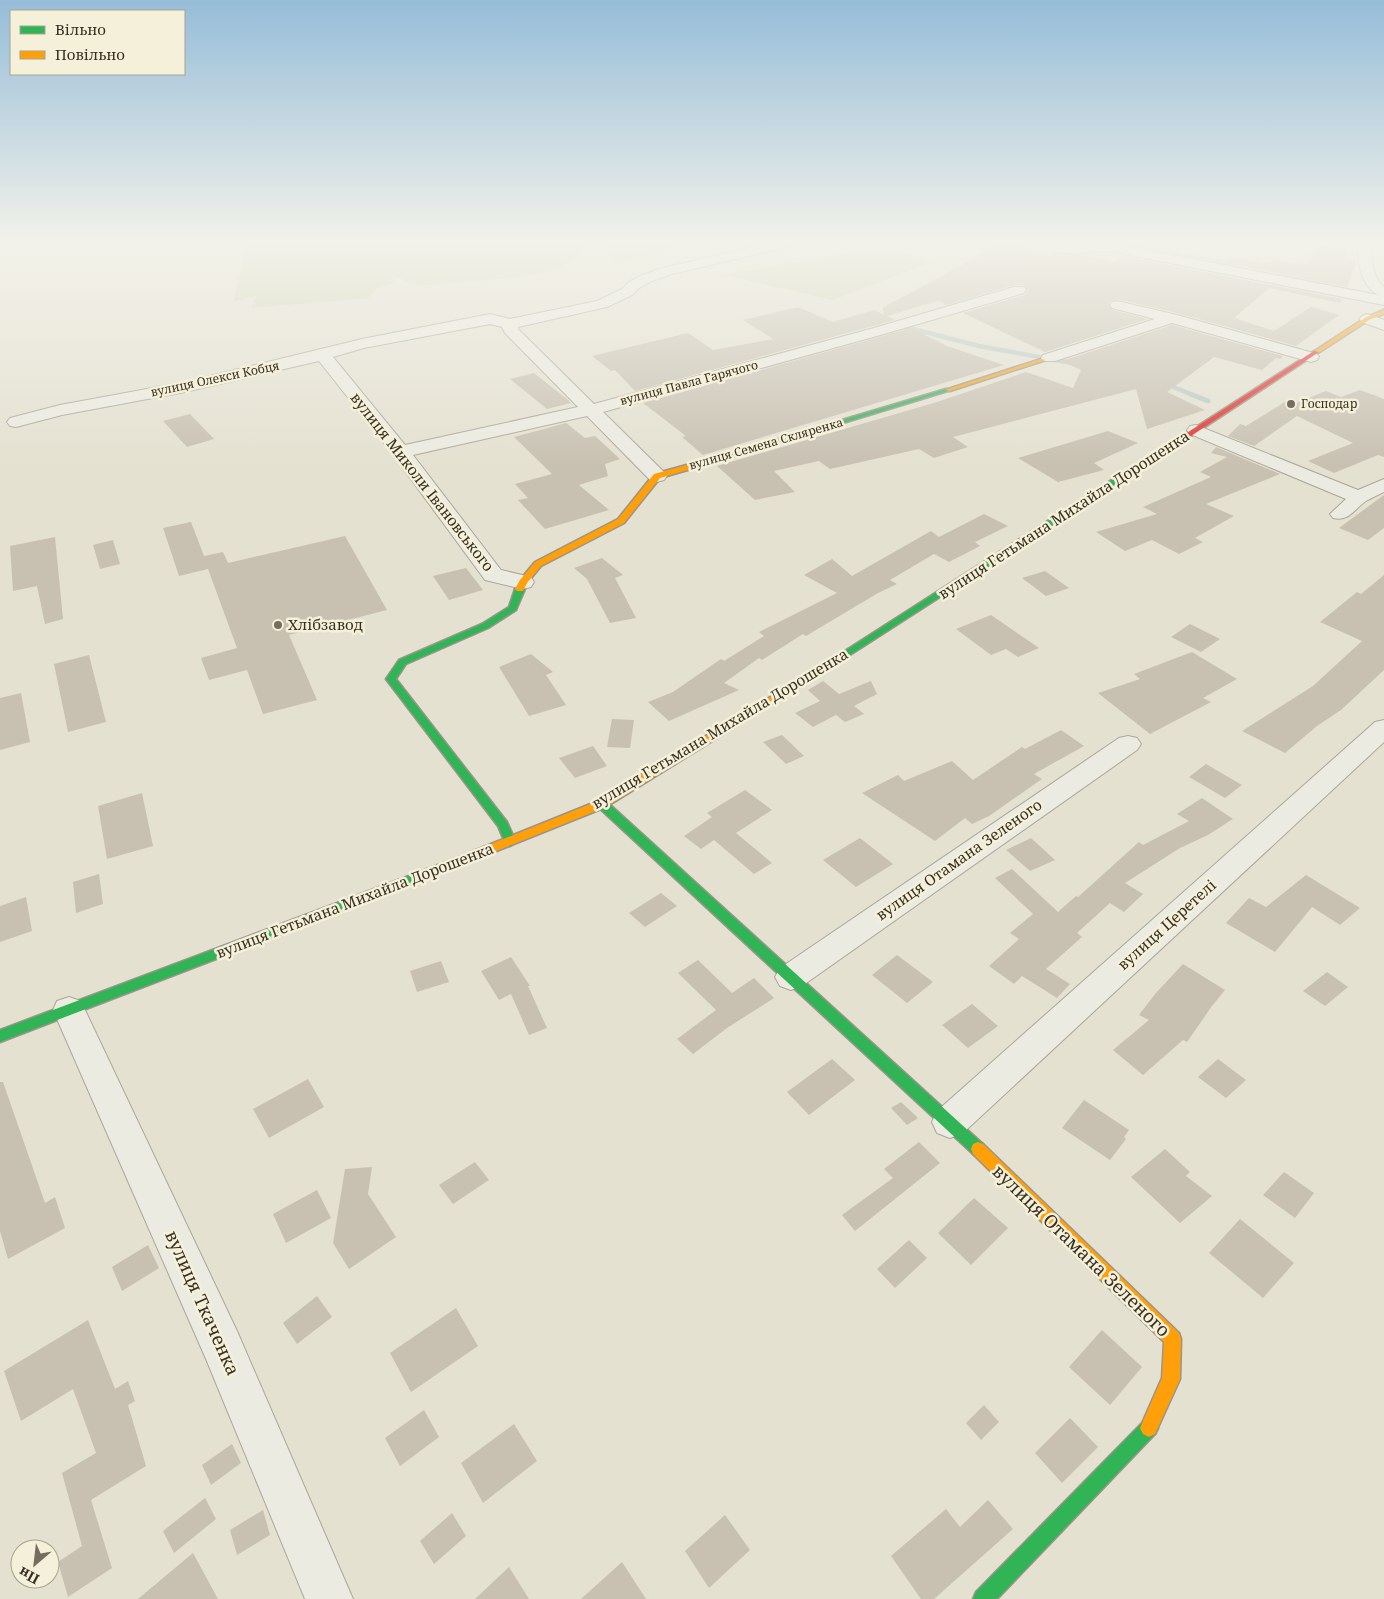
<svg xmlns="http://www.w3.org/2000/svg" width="1384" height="1599" font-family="'Noto Serif',serif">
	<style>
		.green { fill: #cfd4b5 }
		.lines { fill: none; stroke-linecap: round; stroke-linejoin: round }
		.stream-far1 { stroke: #bbcac3; stroke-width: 4.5 }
		.stream { stroke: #bbcac3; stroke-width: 5 }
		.building { fill: #c8c1b2 }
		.street-casing { stroke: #aaa699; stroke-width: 2 }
		.fast-casing { stroke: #99958a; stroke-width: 3 }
		.slow-casing { stroke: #99958a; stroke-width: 3 }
		.jam-casing { stroke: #99958a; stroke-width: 3 }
		.street { fill: #ecebe2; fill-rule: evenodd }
		.fast { fill: #30b455; fill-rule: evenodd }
		.slow { fill: #ff9f0a; fill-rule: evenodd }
		.jam { fill: #e5322d; fill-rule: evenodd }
		.poi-dot { fill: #756e5f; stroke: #f4f0d9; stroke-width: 2 }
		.labels { text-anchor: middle; stroke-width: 5; stroke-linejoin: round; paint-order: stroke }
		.far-street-label { font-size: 12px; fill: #393022; stroke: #f4f0d9 }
		.far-poi-label { font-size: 12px; fill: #393022; stroke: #f4f0d9; text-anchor: start }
		.street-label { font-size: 15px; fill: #393022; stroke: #f4f0d9 }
		.poi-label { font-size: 15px; fill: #393022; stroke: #f4f0d9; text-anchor: start }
		.near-street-label { font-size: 18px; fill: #393022; stroke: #f4f0d9 }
	</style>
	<rect width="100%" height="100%" fill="#e4e1d1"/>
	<!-- green -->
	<g class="green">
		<path d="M247,243h345l-13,13 -22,13 -38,8 -103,9 -23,-11v8l-17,6 -6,9 -119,10 5,-12 -23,6z"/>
		<path d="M604,243h85l-74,21z"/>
		<path d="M886,246l45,16 -98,38 -110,-25z"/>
	</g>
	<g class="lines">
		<!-- stream-far1 -->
		<g class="stream-far1">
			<path d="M905,327l74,19 93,17"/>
			<path d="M1166,384l27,11"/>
		</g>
		<!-- stream -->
		<path class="stream" d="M1190,394l18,7"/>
	</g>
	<!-- building -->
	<g class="building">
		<path d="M1009,243l13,6 28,7 4,-3 28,2 33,7 8,-6 219,43 -2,4 -71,-15 -35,30 40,13 37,-24 28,8 -43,31 -119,-33 -60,-14 -5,1 -4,4 4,6 36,9 -103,33 -82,-39 62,-18 3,-4 -4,-6h-10l-67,20 -9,-4 -51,15 8,4 -260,71 -20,-21 -4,1 -19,-15 96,-23 25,17 60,-11 -30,-19 55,-13 35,15 41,-12 11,5 -3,-7 113,-61z"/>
		<path d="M1319,245l27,5v9l11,2 -10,26 -205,-40 85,14 5,-4 38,7 4,-5 33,6 4,-11h3z"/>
		<path d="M1172,325l111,31 -3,3 -4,-1 -14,12 -48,-13 -47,35 38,18 -58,19 -11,-40 -183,48 15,10 -34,11 -15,-9 -89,20 -11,-8 -45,10 21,21 -40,8 -38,-34 220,-64 89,-30 47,16 8,-18 -19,-9z"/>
		<path d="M911,328l36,18 57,19 -301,90 -21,-18 4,-1 -43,-33z"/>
		<path d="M534,373l34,27 3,3 -24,6 -37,-30z"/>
		<path d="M1360,390l24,9v58l-6,-2 -44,18 -26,-12 45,-18 -56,-27 -43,30 -26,-10 12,-12 6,2 42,-26 8,3 30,-12 15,6z"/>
		<path d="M190,414l24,25 -27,8 -24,-26z"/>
		<path d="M566,423l19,15 10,-2 25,23 -15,5 3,12 -29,9 30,25 -64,19 -27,-29 10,-2 -13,-14 37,-10 -38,-37z"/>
		<path d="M1108,431l30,12 -44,20 10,7 -46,12 -40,-24z"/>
		<path d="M1216,447l64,27 -74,30 28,12 -39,22 8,4 -24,12 -27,-14 -27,11 -29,-19 61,-18 -14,-7 68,-30 -11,-5 27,-15 -16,-4z"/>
		<path d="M1384,495v33l-16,12 -29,-12z"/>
		<path d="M984,514l24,12 -33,16 5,4 -31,16 -15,-8 -44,26 7,4 -19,9 -72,43 -3,-2 -41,26 -3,-2 -35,25 15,7 -70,31 -21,-19 25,-10 48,-33 3,2 40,-25 -5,-4 78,-39 -33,-18 28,-16 20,17 79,-45 8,6z"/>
		<path d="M191,522l13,34 19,-4 5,11 117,-27 42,74 -98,25 28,65 -54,14 -16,-44 -38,10 -8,-22 36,-10 -29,-79 -29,7 -16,-48z"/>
		<path d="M55,537l8,82 -18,5 -8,-38 -24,5 -3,-45z"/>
		<path d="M113,540l7,24 -20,5 -7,-24z"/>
		<path d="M602,558l21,17 -8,3 21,40 -26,5 -23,-44 -13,-11z"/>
		<path d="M466,568l17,22 -34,10 -16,-24z"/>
		<path d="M1045,571l24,17 -23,8 -24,-18z"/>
		<path d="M1384,575v95l-43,40 -24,16 -32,27 -43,-22 71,-45 49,-45 -42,-19 37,-30 4,2z"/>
		<path d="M991,615l48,33 -21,9 -12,-8 -15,6 -35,-26z"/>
		<path d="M1190,624l30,15 -19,13 -30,-15z"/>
		<path d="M1192,652l45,27 -34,19 8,4 -61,32 -52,-41 42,-14 -6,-5z"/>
		<path d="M531,654l22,18 -7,3 20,30 -37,11 -30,-49z"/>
		<path d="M89,655l17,67 -38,10 -14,-68z"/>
		<path d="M823,681l16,13 32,-13 6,13 -23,12 10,8 -19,8 -9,-7 -23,12 -18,-14 25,-12 -12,-11z"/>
		<path d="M21,693l9,49 -30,8v-52z"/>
		<path d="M612,719l22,1 -4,28 -23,-1z"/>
		<path d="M1061,730l23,16 -50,28 8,5 -53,37 -17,8 -7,-6 -30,23 -73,-48 36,-18 6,6 48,-20 21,19 49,-33 3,2z"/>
		<path d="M782,735l22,21 -18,8 -23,-22z"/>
		<path d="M593,746l14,20 -32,12 -16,-20z"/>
		<path d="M1206,764l36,21 -17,13 -36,-21z"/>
		<path d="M745,790l27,20 -36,23 36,30 -18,11 -40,-34 -13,9 -17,-13 28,-19 -5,-4z"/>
		<path d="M142,793l11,53 -46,13 -9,-53z"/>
		<path d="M1202,798l31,21 -25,16 -28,13 -55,35 18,11 -19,18 -14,-9 -33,30 5,4 -36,32 24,15 -13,14 -35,-22 -8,8 -25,-18 30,-27 -9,-6 23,-19 -38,-36 17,-9 46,43 18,-16 2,1 61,-55 4,3 46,-24 -12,-7z"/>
		<path d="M860,838l33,26 -37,23 -33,-27z"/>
		<path d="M1031,838l24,22 -25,11 -24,-21z"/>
		<path d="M99,874l4,30 -27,9 -3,-31z"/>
		<path d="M1306,875l54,33 -20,17 -28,-18 -37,45 -49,-29 23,-25 17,9z"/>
		<path d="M661,893l16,13 -32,21 -16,-14z"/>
		<path d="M26,897l6,34 -32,11v-36z"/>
		<path d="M897,955l36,27 -26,21 -35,-28z"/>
		<path d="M511,957l19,29h-2l19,42 -18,7 -18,-41 -12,6 -18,-29z"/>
		<path d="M698,960l34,33 22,-15 20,20 -47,30 -34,26 -16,-15 39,-29 -38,-37z"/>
		<path d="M441,961l8,21 -32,10 -7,-21z"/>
		<path d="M1183,964l42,26 -13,16 -25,36 -4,-2 -40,35 -30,-25 36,-30 -10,-5 16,-21z"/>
		<path d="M1327,972l21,15 -23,19 -22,-15z"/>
		<path d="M972,1004l26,22 -30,22 -26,-23z"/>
		<path d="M832,1059l23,21 -46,35 -22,-23z"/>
		<path d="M1218,1059l28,21 -20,18 -28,-21z"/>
		<path d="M308,1079l16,28 -55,31 -16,-29z"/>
		<path d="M0,1082h3l42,121 10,-6 10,31 -57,31 -8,-28z"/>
		<path d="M1084,1100l45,30 -5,7 2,2 -16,21 -48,-32z"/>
		<path d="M901,1102l17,16 -11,7 -16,-17z"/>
		<path d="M919,1142l21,21 -85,68 -13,-16 51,-37 -9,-9z"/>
		<path d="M1165,1149l25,23 -4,4 26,20 -32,27 -49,-46z"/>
		<path d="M475,1162l14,18 -36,24 -14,-19z"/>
		<path d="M372,1167l-4,27 28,43 -47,32 -16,-26 12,-74z"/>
		<path d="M1284,1172l30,21 -19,25 -32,-23z"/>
		<path d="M317,1190l14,28 -45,25 -13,-29z"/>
		<path d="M974,1198l34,30 -37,37 -33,-32z"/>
		<path d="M1240,1219l54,44 -31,35 -54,-45z"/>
		<path d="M909,1240l18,18 -32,30 -18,-19z"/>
		<path d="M148,1245l11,23 -37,23 -10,-24z"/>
		<path d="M317,1296l15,21 -35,27 -14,-21z"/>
		<path d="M456,1308l22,38 -67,46 -21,-39z"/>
		<path d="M88,1320l27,69 13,-8 7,20 -7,4 18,61 -55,34 21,68 -44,29 -10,-35 24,-16 -20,-73 34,-20 -23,-64 -52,32 -17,-50z"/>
		<path d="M1102,1330l40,37 -32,38 -41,-38z"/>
		<path d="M984,1405l15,17 -18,18 -15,-17z"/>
		<path d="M424,1410l15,27 -39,29 -15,-28z"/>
		<path d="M1070,1418l28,29 -36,36 -27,-30z"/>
		<path d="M514,1424l23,37 -54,42 -22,-40z"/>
		<path d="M232,1444l9,19 -30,22 -9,-20z"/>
		<path d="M205,1498l11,21 -42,34 -11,-22z"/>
		<path d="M988,1500l25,29 -79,70h-13l-30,-43 55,-47 14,18z"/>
		<path d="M263,1510l7,25 -33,20 -7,-25z"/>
		<path d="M452,1513l14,23 -32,28 -14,-23z"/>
		<path d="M725,1515l25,35 -41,38 -24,-37z"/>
		<path d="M193,1553l25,46h-80z"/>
		<path d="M622,1562l24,37h-65z"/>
		<path d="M509,1567l20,32h-54z"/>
	</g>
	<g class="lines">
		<!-- street casing -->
		<g class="street-casing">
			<g id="street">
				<path d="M769,243h24l-2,3 -119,28 -20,7 -13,7 -7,7 -25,12 -89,20v2l76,75 280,-76 140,-41h10l2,3 -2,3 -140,41 -281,78 61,60 3,4 -3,4 -7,2 -7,-2 -63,-64 -174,39 88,115 30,7 3,5 -3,5 -8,2 -38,-9 -91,-124 -75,-95 -134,31 -123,23 -46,12 -6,-1 -3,-4 3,-4 50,-13 125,-23 177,-43 128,-25 20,5 87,-18 25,-12 7,-7 13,-7 21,-7zM490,324l12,3 3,6 73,74 -173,38 -72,-88 31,-9z"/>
				<path d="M1015,243h38l22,3 37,-3 266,52c-19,-12 -19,-31 -21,-52h14c1,16 0,33 13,44v18l-276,-54 -33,3 -53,-7z"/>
				<path d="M1117,301l60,14 140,39 2,3 -2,3 -6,2 -139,-39 -117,38h-12l-2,-3 2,-3 112,-36 -43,-11 -2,-3 2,-3z"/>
				<path d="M1367,314l17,6v10l-22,-8 -3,-3 3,-3z"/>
				<path d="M1196,425l162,65 26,-11v13c-6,3 -13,6 -18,9 -12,8 -17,21 -33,17l-3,-4 16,-15 -156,-65 -3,-4 3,-4z"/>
				<path d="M1384,720v22l-421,391 -13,5 -13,-5 -5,-11 5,-11 438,-389z"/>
				<path d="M1128,736l9,2 4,6 -4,6 -335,236 -11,4 -11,-4 -5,-9 5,-9 339,-230z"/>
				<path d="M69,997l12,4 4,9 152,321 116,268h-48l-99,-240 -153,-349 4,-9z"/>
			</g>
		</g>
		<!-- fast casing -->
		<g class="fast-casing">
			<g id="fast">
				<path d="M946,389l5,1 -236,72 -7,-2z"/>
				<path d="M1118,476l7,2 -297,191 -3,1 -5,-3z"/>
				<path d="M520,586l5,3 -9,21 -28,18 -82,36 -10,15 111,143 9,20 -6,4 -4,-1 -8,-19 -112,-147 13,-19 83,-36 27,-17 6,-18z"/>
				<path d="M602,800l4,1 377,343 2,5 -2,5 -5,2 -5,-2 -375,-347 -2,-3 2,-3z"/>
				<path d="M475,851l4,1 2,3 -2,3 -479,184v-12z"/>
				<path d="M1149,1419l6,3 3,6 -3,6 -158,165h-24l3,-7 167,-170z"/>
			</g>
		</g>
		<!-- slow casing -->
		<g class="slow-casing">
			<g id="slow">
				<path d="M1384,310v4l-15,6 -51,33 -5,-1 52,-34z"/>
				<path d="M1041,359l5,1 -96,31 -5,-1z"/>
				<path d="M712,458l4,2 -1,2 -55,16 -36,45 -83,43 -14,17 -4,8h-6l-2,-2 5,-9 15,-18 83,-43 36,-45z"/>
				<path d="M825,664l5,3 -2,2 -222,138 -127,51h-8l-2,-3 2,-3 127,-51z"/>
				<path d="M978,1142l5,2 196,189 2,6 -1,40 -25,55 -6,3 -6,-3 -3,-6 22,-50 2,-36 -191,-188 -2,-5 2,-5z"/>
			</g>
		</g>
		<!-- jam casing -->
		<g class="jam-casing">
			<path id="jam" d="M1314,351l5,1 -195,128 -7,-2z"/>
		</g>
		<!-- street -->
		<use href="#street" class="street"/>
		<!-- fast -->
		<use href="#fast" class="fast"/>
		<!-- slow -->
		<use href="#slow" class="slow"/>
		<!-- jam -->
		<use href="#jam" class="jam"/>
	</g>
	<!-- sky -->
	<linearGradient id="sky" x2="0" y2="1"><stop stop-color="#96bdd9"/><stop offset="0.52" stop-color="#f3f2ea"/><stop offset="1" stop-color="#f3f2ea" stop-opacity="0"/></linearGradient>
	<rect width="1384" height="467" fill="url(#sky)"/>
	<!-- markers -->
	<g class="poi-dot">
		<circle cx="1291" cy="404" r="5"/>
		<circle cx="278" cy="625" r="5"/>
	</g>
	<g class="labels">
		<!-- far-street labels -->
		<g class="far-street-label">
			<text transform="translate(215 379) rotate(-12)" y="4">вулиця Олекси Кобця</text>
			<text transform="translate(689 383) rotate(-15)" y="4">вулиця Павла Гарячого</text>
			<text transform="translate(766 444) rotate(-16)" y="4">вулиця Семена Скляренка</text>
		</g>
		<!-- far-poi labels -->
		<g class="far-poi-label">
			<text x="1301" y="408">Господар</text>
		</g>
		<!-- street labels -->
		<g class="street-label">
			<text transform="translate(422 482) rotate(52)" y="5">вулиця Миколи Івановського</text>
			<text transform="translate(1064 515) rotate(-33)" y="5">вулиця Гетьмана Михайла Дорошенка</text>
			<text transform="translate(720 729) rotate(-31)" y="5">вулиця Гетьмана Михайла Дорошенка</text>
			<text transform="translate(959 860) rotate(-35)" y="5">вулиця Отамана Зеленого</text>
			<text transform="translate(355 901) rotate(-21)" y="5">вулиця Гетьмана Михайла Дорошенка</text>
			<text transform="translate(1167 925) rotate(-42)" y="5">вулиця Церетелі</text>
		</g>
		<!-- poi labels -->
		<g class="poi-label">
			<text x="288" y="630">Хлібзавод</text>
		</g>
		<!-- near-street labels -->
		<g class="near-street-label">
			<text transform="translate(1081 1251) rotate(44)" y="6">вулиця Отамана Зеленого</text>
			<text transform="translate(202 1303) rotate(66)" y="6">вулиця Ткаченка</text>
		</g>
	</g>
	<!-- legend -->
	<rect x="10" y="10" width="175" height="65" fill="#f4f0d9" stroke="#a9a390"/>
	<rect x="20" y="26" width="25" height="8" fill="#30b455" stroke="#a9a390"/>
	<text x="55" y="35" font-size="15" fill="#393022">Вільно</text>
	<rect x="20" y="51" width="25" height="8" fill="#ff9f0a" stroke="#a9a390"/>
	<text x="55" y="60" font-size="15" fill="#393022">Повільно</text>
	<!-- north arrow -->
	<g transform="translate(35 1564) rotate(208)"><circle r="24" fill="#f4f0d9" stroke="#a9a390"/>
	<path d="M0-4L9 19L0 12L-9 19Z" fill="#756e5f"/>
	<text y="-8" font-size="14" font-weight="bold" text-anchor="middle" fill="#393022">Пн</text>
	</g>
</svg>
